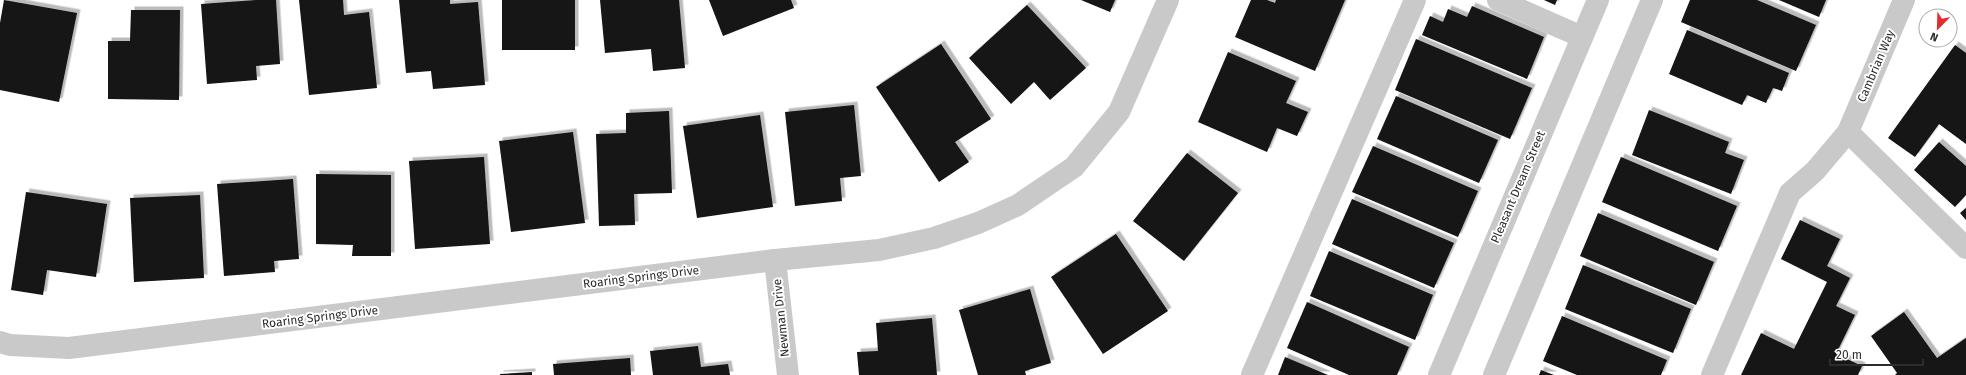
<svg xmlns="http://www.w3.org/2000/svg" width="1966" height="375" font-family="'Fira Sans',sans-serif">
	<style>
		.building { fill: #131313; filter: url(#shadow) }
		.lines { fill: none; stroke-linecap: round; stroke-linejoin: round }
		.minor { stroke: #c9c9c9; stroke-width: 22 }
		.labels { text-anchor: middle; stroke-width: 4; stroke-linejoin: round; paint-order: stroke }
		.street-label { font-size: 12px; fill: #2c2c2c; stroke: #fff }
	</style>
	<defs>
		<filter id="shadow"><feDropShadow dx="3.5" dy="-3.5" stdDeviation="0" flood-color="#0004"/></filter>
	</defs>
	<rect width="100%" height="100%" fill="#fff"/>
	<!-- building -->
	<g class="building">
		<path d="M4,0l73,13 -18,89 -59,-12v-67z"/>
		<path d="M256,0h20l4,64 -24,2 1,14 -50,4 -6,-80z"/>
		<path d="M299,0h44l1,15 25,-3 8,76 -68,7z"/>
		<path d="M399,0h51v4l28,-2 7,83 -52,4 -2,-18 -25,2z"/>
		<rect x="502" y="0" width="73" height="50"/>
		<path d="M600,0h79l6,68 -32,3 -2,-22 -46,4z"/>
		<path d="M709,0h82l3,8 -71,28z"/>
		<path d="M1081,0h34l-5,12z"/>
		<path d="M1251,0h16l8,3 1,-3h69l-30,71 -80,-34z"/>
		<path d="M1544,0h13l-2,5z"/>
		<path d="M1690,0h67l59,25 -20,46 -115,-49z"/>
		<path d="M1779,0h47l-7,17z"/>
		<path d="M1027,5l59,63 -36,32 -16,-18 -23,22 -42,-46z"/>
		<path d="M1472,6l72,31 -17,42 -105,-44 8,-19 13,6 5,-13 19,8z"/>
		<path d="M131,10h49l-1,90 -71,-1v-58h22z"/>
		<path d="M1687,30l102,43 -7,18 -9,-3 -7,15 -19,-8 -5,10 -73,-31z"/>
		<path d="M1416,39l116,49 -22,51 -115,-49z"/>
		<path d="M941,44l50,75 -36,23 14,20 -30,20 -63,-95z"/>
		<path d="M1955,45l11,8v91l-27,-20 -24,33 -27,-19z"/>
		<path d="M1228,52l68,29 -10,22 22,9 -11,24 -20,-8 -10,24 -69,-30z"/>
		<path d="M1396,96l102,44 -19,43 -102,-44z"/>
		<path d="M854,105l7,71 -21,2 2,23 -47,5 -10,-94z"/>
		<path d="M1649,110l80,32 -4,11 19,7 -13,34 -99,-39z"/>
		<path d="M669,111l3,82 -38,1 1,31 -36,1 -3,-92 30,-1v-20z"/>
		<path d="M760,115l13,92 -76,11 -14,-92z"/>
		<path d="M573,132l12,91 -74,9 -12,-91z"/>
		<path d="M1939,142l27,24v29l-11,12 -41,-37z"/>
		<path d="M1373,146l105,45 -20,46 -106,-45z"/>
		<path d="M1187,153l51,40 -54,68 -51,-40z"/>
		<path d="M484,157l6,87 -75,5 -6,-88z"/>
		<path d="M1621,157l116,49 -19,45 -116,-49z"/>
		<path d="M316,174l75,1v81h-39l1,-11 -37,-1z"/>
		<path d="M293,179l6,80 -25,2 1,11 -51,4 -7,-92z"/>
		<path d="M26,192l81,12 -11,73 -49,-7 -4,25 -32,-5z"/>
		<path d="M200,195l4,83 -70,4 -4,-84z"/>
		<path d="M1352,199l102,44 -20,45 -102,-44z"/>
		<path d="M1966,208v12l-6,-7z"/>
		<path d="M1598,213l116,49 -18,43 -116,-49z"/>
		<path d="M1800,220l40,19 -13,27 23,12 -14,28 19,9 -19,39 26,12 -4,9h-117l20,-42 33,16 33,-67 -46,-23z"/>
		<path d="M1116,234l52,77 -65,43 -52,-77z"/>
		<path d="M1329,251l104,44 -18,45 -105,-44z"/>
		<path d="M1583,265l108,44 -18,44 -108,-44z"/>
		<path d="M1030,289l21,74 -26,8 1,4h-48l-19,-65z"/>
		<path d="M1307,302l102,45 -12,28h-48l-62,-27z"/>
		<path d="M1904,312l33,46 29,-20v37h-71l2,-2 -26,-37z"/>
		<path d="M1562,316l105,44 -6,15h-84l-34,-14z"/>
		<path d="M932,318l5,57h-78l-2,-23 21,-1 -2,-28z"/>
		<path d="M698,346l3,21 27,-3 2,11h-77l-3,-24z"/>
		<path d="M1285,357l43,18h-50z"/>
		<path d="M630,358l1,17h-77l-1,-11z"/>
		<path d="M1541,370l13,5h-15z"/>
		<path d="M532,372v3h-32v-1z"/>
	</g>
	<g class="lines">
		<!-- minor -->
		<g class="minor">
			<path d="M1498,0l84,37"/>
			<path d="M1848,132l118,116"/>
			<path d="M775,260l13,115"/>
			<path d="M0,342l10,3 59,3 706,-88 104,-10 55,-12 44,-15 40,-18 56,-38 45,-55 49,-112"/>
			<path d="M1252,375l163,-375"/>
			<path d="M1439,375l159,-375"/>
			<path d="M1494,375l158,-375"/>
			<path d="M1712,375l78,-182 25,-22 33,-39 56,-132"/>
		</g>
	</g>
	<g class="labels">
		<!-- street labels -->
		<g class="street-label">
			<text transform="translate(1876 66) rotate(-67)" y="4">Cambrian Way</text>
			<text transform="translate(1518 187) rotate(-67)" y="4">Pleasant Dream Street</text>
			<text transform="translate(641 277) rotate(-7)" y="4">Roaring Springs Drive</text>
			<text transform="translate(320 317) rotate(-7)" y="4">Roaring Springs Drive</text>
			<text transform="translate(781 318) rotate(-96)" y="4">Newman Drive</text>
		</g>
	</g>
	<!-- north arrow -->
	<g transform="translate(1938 28) rotate(203)"><circle r="19" fill="#ffffff" stroke="#ababab"/>
	<path d="M0-3L7 15L0 10L-7 15Z" fill="#e52c30"/>
	<text y="-6" font-size="11" font-weight="bold" text-anchor="middle" fill="#2c2c2c">N</text>
	</g>
	<!-- scale -->
	<path d="M1830 359v6h93v-6" fill="none" stroke="#2c2c2c" stroke-width="2"/>
	<text x="1836" y="359" font-size="12" fill="#2c2c2c" stroke="#ffffff" stroke-width="3" paint-order="stroke">20 m</text>
</svg>
